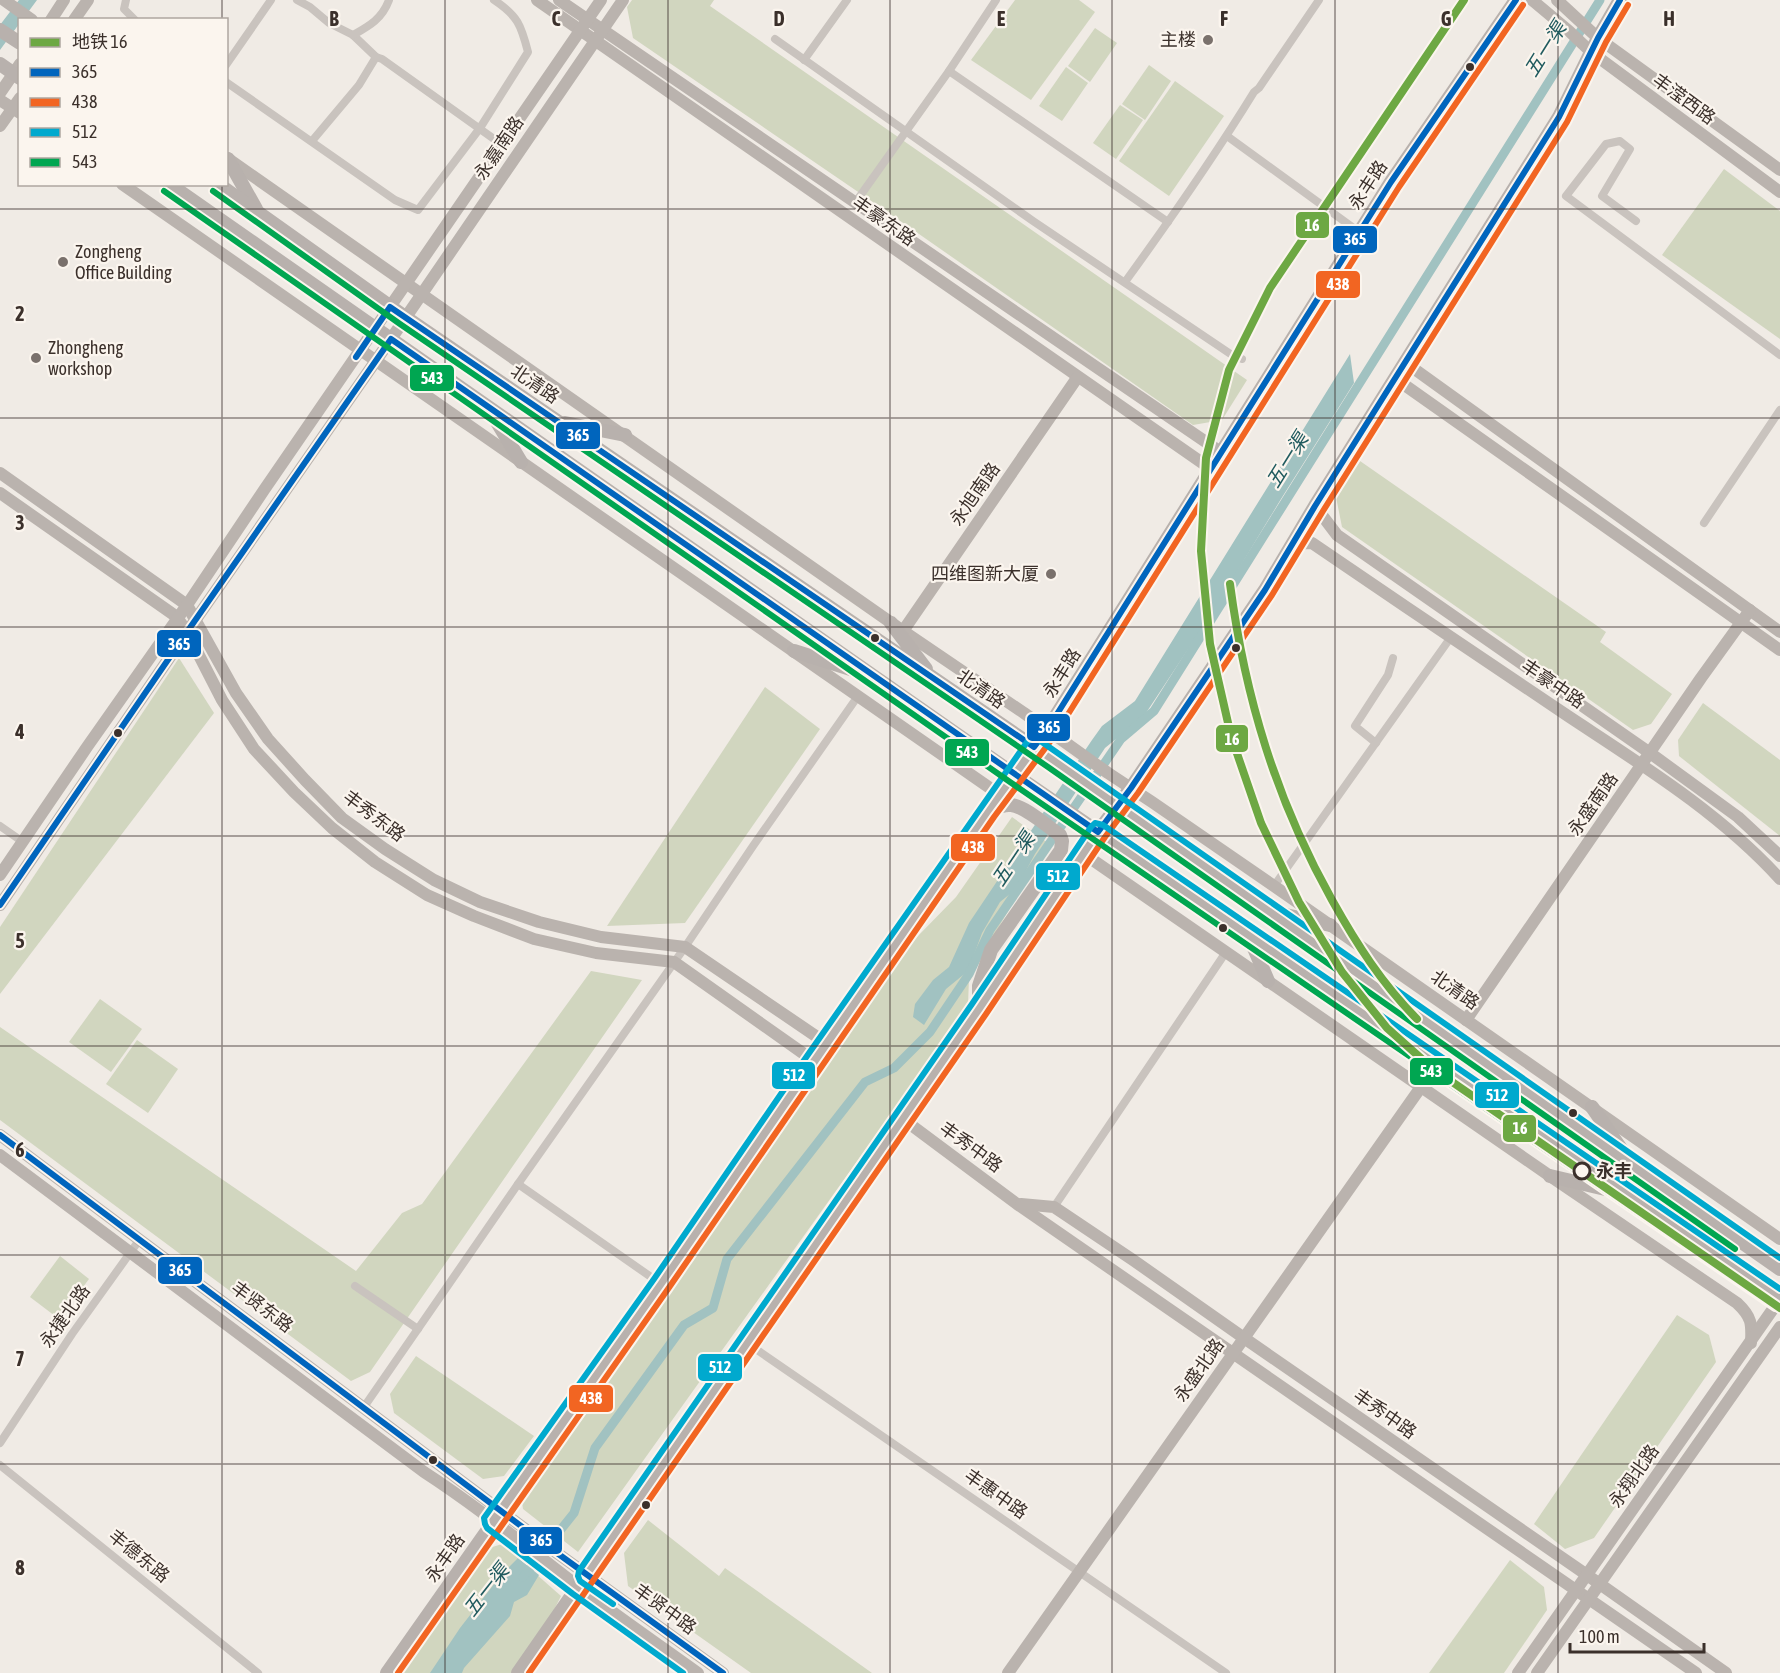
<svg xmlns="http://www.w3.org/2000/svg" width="1780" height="1673" font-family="'Asap Condensed','Noto Sans SC',sans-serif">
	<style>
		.green { fill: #d1d6bf }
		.water { fill: #a1c2c1 }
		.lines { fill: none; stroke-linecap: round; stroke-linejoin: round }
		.canal { stroke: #a1c2c1; stroke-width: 9 }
		.street { stroke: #c9c3be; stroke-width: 8 }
		.secondary { stroke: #bab3ae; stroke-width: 12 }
		.primary { stroke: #b8b1ad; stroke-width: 14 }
		.bus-1-casing { stroke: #fbf5ee; stroke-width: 10 }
		.bus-2-casing { stroke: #fbf5ee; stroke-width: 10 }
		.bus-3-casing { stroke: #fbf5ee; stroke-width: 10 }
		.bus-4-casing { stroke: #fbf5ee; stroke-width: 10 }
		.bus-1 { stroke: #0065bd; stroke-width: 6 }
		.bus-2 { stroke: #f26522; stroke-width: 6 }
		.bus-3 { stroke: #00a9ce; stroke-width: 6 }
		.bus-4 { stroke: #00a651; stroke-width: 6 }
		.metro-1-casing { stroke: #fbf5ee; stroke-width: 12 }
		.metro-1 { stroke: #6da843; stroke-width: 8 }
		.grid { fill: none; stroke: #3b302b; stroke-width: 1.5; stroke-opacity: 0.55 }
		.poi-dot { fill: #7a716c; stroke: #fbf5ee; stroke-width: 2 }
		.bus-dot { fill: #3b302b; stroke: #fbf5ee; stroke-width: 2 }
		.stop-dot { fill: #fbf5ee; stroke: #3b302b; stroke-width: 3 }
		.labels { text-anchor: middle; stroke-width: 4.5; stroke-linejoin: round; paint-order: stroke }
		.poi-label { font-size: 18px; fill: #3b302b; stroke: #fbf5ee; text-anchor: end }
		.street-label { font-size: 18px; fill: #3b302b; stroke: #fbf5ee }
		.stop-label { font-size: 18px; font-weight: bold; fill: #3b302b; stroke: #fbf5ee; text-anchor: start }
		.water-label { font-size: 20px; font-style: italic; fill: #1f5a5e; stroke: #fbf5ee }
		.grid-label { font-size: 20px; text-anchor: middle; font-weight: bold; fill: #3b302b; stroke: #fbf5ee; stroke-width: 4.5; stroke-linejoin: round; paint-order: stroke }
		.line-badge { stroke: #fbf5ee; stroke-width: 2 }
		.badge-label { font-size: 16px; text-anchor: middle; font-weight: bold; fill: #fff }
	</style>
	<rect width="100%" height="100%" fill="#f0ebe5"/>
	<!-- green -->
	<g class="green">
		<path d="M632,0h82l-4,6 537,374 -25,40 -29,5 -307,-214 -253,-173 -6,-31z"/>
		<path d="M1015,0h64l16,12 -64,88 -60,-40z"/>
		<path d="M1095,28l22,15 -27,39 -22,-16z"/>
		<path d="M1149,65l22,16 -26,39 -23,-16z"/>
		<path d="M1066,67l22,16 -26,38 -23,-15z"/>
		<path d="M1175,81l49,35 -55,80 -50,-35z"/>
		<path d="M1120,105l23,15 -27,39 -23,-16z"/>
		<path d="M1724,169l56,42v128l-118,-84z"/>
		<path d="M1360,461l246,171 -6,10 72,52 -21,30 -18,6 -291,-203 -6,-30z"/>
		<path d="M179,658l35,55 -214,281v-67z"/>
		<path d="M765,687l55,42 -135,194 -78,3z"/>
		<path d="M1703,703l77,57v76l-101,-80 -1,-16z"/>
		<path d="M1012,817l36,26 -79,135 -1,28 -390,546 -55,-43 -1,-7 82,-113 46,-73 195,-279 71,-99 40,-41z"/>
		<path d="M591,971l51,9 -272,392 -19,9 -351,-261v-93l356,244 46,-58 20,-9z"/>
		<path d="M100,999l42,30 -31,43 -42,-30z"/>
		<path d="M137,1040l41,29 -30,44 -42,-29z"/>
		<path d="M60,1256l29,23 -30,40 -29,-22z"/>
		<path d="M1677,1315l32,20 7,27 -122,176 -29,11 -31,-25z"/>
		<path d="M416,1356l118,80 -30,40 -21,3 -89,-66 -4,-19z"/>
		<path d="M648,1520l71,56 6,-8 147,105h-121l-123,-87 -4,-33z"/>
		<path d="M502,1544l59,52 -10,20 -40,57h-115l87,-123z"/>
		<path d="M1510,1560l34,27 3,23 -43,63h-75z"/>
	</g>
	<!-- water -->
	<g class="water">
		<path d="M19,0h18l-14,19 -3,1 -1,4 -19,26v-25z"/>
		<path d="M1350,354l4,29 -73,116 -69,114 -68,103 -39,32 -70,106 -19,35 -16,13 -18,31 -14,38 -22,18 -22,36 -11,-8 2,-13 18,-24 16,-13 20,-44 123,-183 10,-14 33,-25z"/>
		<path d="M518,1558l21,17 -12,20 -13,7 -4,14 -46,52 -2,5h-32l30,-45 42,-54z"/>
	</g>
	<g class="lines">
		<!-- canal -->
		<path class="canal" d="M523,1577l51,-64 21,-65 89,-123 29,-17 14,-49 138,-177 29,-14 36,-36 39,-58 21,-44 131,-191 33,-28 446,-711"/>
		<!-- street -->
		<g class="street">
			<path d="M126,0l-2,9 11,11"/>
			<path d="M297,0l13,7 19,16 24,12 23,22 6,2 119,85"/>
			<path d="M353,35c16,-9 29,-16 36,-35"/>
			<path d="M775,39l258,182 202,136 7,2"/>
			<path d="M804,60l43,-60"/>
			<path d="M226,65l45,-65"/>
			<path d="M949,71l219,151"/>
			<path d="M226,82l169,118 23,10 62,-82 48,-76c-7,-27 -10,-36 -34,-52"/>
			<path d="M1227,136l132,96"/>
			<path d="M312,141l47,-56 17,-28"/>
			<path d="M855,203l94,-132 47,-71"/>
			<path d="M1636,221l-34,-25 28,-47 -10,-8 -14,3 -40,52 214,159"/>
			<path d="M1125,282c45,-62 89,-125 129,-190l5,-4 60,-88"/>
			<path d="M1704,523l76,-113"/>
			<path d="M1376,743l-21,-17 33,-51 5,-17"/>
			<path d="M0,826l23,16"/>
			<path d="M1274,886l177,-249"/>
			<path d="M518,1184l143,100"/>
			<path d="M1054,1207l172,-255"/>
			<path d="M355,1286l63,43"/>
			<path d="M747,1343l479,330"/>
			<path d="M364,1407l154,-223 167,-237 68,-101 105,-150"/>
			<path d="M0,1443l72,-109 68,-95"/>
			<path d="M0,1465l258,208"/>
		</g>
		<!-- secondary -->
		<g class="secondary">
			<path d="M4,0l28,20"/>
			<path d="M537,0l674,469"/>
			<path d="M559,0l663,453"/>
			<path d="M1532,0l37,31 22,21 189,140"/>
			<path d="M1557,0l41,38 182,132"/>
			<path d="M51,20l13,-20"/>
			<path d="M74,20l14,-20"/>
			<path d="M0,93l20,-29"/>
			<path d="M0,100l20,13"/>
			<path d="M0,126l20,-28"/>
			<path d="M227,158l676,473 121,82 84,60 44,29 122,84 506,353"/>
			<path d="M122,184l878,611"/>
			<path d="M1406,363l374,269"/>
			<path d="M1396,379l384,271"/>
			<path d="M0,473l187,132 49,88 32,46 37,41 37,38 43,31 49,31 46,22 59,20 62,15 84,10 141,96"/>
			<path d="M0,493l177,124 10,15 35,68 32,49 40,43 38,36 43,34 52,33 47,21 60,23 62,14 78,9 140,99"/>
			<path d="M1315,506l22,29 313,218 88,64 42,39"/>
			<path d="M1292,544l20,-1c85,58 171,116 256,173 74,49 152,97 212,163"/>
			<path d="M903,631l174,-253"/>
			<path d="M1084,854l466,322 187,127c15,14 15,21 14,40"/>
			<path d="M0,875l87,-128 100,-142 77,-115 337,-490"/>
			<path d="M0,905l187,-273 204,-293 232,-339"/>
			<path d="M1466,1020l235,-342 49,-68"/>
			<path d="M903,1119l114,85 679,469"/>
			<path d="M0,1135l557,418 166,120"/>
			<path d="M0,1155l424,317c54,35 104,76 155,115 39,30 79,57 119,86"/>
			<path d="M1021,1204l33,3 79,53 111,78 343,237 139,98"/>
			<path d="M1008,1673l413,-586"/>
			<path d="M1518,1673l262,-374"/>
			<path d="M1537,1673l243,-346"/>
		</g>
		<!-- primary -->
		<g class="primary">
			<path d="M0,30l20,13"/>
			<path d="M0,64l20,14"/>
			<path d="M228,159l28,50"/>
			<path d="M169,184l846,591 765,525"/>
			<path d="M218,184l187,133 648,443 727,509"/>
			<path d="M491,412l30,50"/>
			<path d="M565,423l60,12"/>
			<path d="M891,623l35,46"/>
			<path d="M794,651l63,20"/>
			<path d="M1277,913l53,12"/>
			<path d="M1248,934l20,47"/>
			<path d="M979,1009v-23l12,-36 70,-100 1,-9 -2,-6c-12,-8 -35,-29 -49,-30 -8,-1 -15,3 -22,6"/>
			<path d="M1592,1107l36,52"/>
			<path d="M1550,1176l68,16"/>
			<path d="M387,1673l274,-389 153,-223 173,-249 60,-82 344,-548 125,-182"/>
			<path d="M518,1673l461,-664 119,-177 33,-44 134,-198 50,-84 244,-389 39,-79 22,-38"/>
		</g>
		<!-- bus-1 casing -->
		<g class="bus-1-casing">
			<g id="bus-1">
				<path d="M356,357l34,-50 644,440 13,-17 344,-548 125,-182"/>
				<path d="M0,905l187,-273 204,-293 707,493 33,-44 134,-198 50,-84 244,-389 39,-79 22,-38"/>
				<path d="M0,1135l557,418 166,120"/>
			</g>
		</g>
		<!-- bus-2 casing -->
		<g class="bus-2-casing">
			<g id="bus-2">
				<path d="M398,1673l270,-384 326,-472 61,-82 344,-548 124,-182"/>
				<path d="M529,1673l457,-659 119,-177 33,-44 134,-198 51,-84 244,-389 39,-80 22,-37"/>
			</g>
		</g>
		<!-- bus-3 casing -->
		<g class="bus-3-casing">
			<g id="bus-3">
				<path d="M613,1604l-33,-23 -2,-5 1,-5 393,-567 119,-177 4,-4 8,2 677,464"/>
				<path d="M683,1673l-110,-79 -86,-66 -2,-4 -1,-6 170,-239 153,-223 220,-314 4,-3 8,1 741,518"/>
			</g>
		</g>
		<!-- bus-4 casing -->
		<g class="bus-4-casing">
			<g id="bus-4">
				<path d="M164,191l846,591 765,525"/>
				<path d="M213,191l187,133 648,443 687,482"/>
			</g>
		</g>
		<!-- bus-1 -->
		<use href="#bus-1" class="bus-1"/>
		<!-- bus-2 -->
		<use href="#bus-2" class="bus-2"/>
		<!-- bus-3 -->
		<use href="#bus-3" class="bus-3"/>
		<!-- bus-4 -->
		<use href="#bus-4" class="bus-4"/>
		<!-- metro-1 casing -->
		<g class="metro-1-casing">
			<g id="metro-1">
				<path d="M1464,0l-194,288 -41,82 -23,88 -5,93 9,93 21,92 30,87 38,79 43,70 45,56 45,40 348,240"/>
				<path d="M1230,584c15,113 46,216 102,316 24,43 50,84 85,119"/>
			</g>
		</g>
		<!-- metro-1 -->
		<use href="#metro-1" class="metro-1"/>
	</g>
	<!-- grid -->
	<path class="grid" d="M222,0v20M445,0v1673M668,0v1673M890,0v1673M1112,0v1673M1335,0v1673M1558,0v1673M222,184v1489M0,209h1780M0,418h1780M0,627h1780M0,836h1780M0,1046h1780M0,1255h1780M0,1464h1780"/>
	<!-- markers -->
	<g class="poi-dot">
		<circle cx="1208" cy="40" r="6"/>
		<circle cx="63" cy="262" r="6"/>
		<circle cx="36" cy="358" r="6"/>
		<circle cx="1051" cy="574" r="6"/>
	</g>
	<g class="bus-dot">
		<circle cx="1470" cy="67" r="5"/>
		<circle cx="875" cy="638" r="5"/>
		<circle cx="1236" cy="648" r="5"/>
		<circle cx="118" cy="733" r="5"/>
		<circle cx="1223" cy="928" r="5"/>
		<circle cx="1573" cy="1113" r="5"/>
		<circle cx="433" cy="1460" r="5"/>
		<circle cx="646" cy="1505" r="5"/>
	</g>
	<circle class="stop-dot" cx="1582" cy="1171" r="8"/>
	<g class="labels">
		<!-- poi labels -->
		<g class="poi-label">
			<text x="1196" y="46">主楼</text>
			<text x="75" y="258" text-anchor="start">Zongheng<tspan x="75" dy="21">Office Building</tspan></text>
			<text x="48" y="354" text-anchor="start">Zhongheng<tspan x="48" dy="21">workshop</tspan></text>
			<text x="1039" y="580">四维图新大厦</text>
		</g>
		<!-- street labels -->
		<g class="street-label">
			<text transform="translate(1684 99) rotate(36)" y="6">丰滢西路</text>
			<text transform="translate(499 148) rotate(-56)" y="6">永嘉南路</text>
			<text transform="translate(1368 185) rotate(-57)" y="6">永丰路</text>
			<text transform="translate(884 221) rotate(35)" y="6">丰豪东路</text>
			<text transform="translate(535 384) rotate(34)" y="6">北清路</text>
			<text transform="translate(975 494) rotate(-55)" y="6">永旭南路</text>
			<text transform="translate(1062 673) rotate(-58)" y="6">永丰路</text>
			<text transform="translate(1553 684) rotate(34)" y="6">丰豪中路</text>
			<text transform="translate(981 689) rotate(35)" y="6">北清路</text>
			<text transform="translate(1593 804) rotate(-55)" y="6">永盛南路</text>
			<text transform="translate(374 816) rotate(37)" y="6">丰秀东路</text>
			<text transform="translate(1455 990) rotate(35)" y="6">北清路</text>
			<text transform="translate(971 1147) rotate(36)" y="6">丰秀中路</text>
			<text transform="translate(262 1307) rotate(37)" y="6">丰贤东路</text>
			<text transform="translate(65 1316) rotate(-55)" y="6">永捷北路</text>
			<text transform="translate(1199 1370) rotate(-55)" y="6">永盛北路</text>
			<text transform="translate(1385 1414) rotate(35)" y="6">丰秀中路</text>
			<text transform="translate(1634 1476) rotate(-55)" y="6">永翔北路</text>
			<text transform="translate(996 1494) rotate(35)" y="6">丰惠中路</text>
			<text transform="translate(139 1556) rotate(39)" y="6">丰德东路</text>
			<text transform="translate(445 1558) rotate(-55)" y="6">永丰路</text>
			<text transform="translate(665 1609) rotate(36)" y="6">丰贤中路</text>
		</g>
		<!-- stop labels -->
		<g class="stop-label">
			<text x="1596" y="1177">永丰</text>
		</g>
		<!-- water labels -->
		<g class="water-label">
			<text transform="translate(1545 49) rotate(-58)" y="7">五一渠</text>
			<text transform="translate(1287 460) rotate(-58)" y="7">五一渠</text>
			<text transform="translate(1013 859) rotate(-56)" y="7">五一渠</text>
			<text transform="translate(486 1590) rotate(-52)" y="7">五一渠</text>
		</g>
	</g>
	<g class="grid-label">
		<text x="334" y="26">B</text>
		<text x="556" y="26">C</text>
		<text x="779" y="26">D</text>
		<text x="1001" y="26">E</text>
		<text x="1224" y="26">F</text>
		<text x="1446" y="26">G</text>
		<text x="1669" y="26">H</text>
		<text x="20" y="321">2</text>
		<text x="20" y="530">3</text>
		<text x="20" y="739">4</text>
		<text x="20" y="948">5</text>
		<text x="20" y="1157">6</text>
		<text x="20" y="1366">7</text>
		<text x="20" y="1575">8</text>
	</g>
	<g class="line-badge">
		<rect x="1295" y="211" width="35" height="28" rx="6" fill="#6da843"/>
		<rect x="1332" y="225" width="46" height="29" rx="6" fill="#0065bd"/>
		<rect x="1315" y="270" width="46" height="29" rx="6" fill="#f26522"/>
		<rect x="409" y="364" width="46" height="28" rx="6" fill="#00a651"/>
		<rect x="555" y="421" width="46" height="29" rx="6" fill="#0065bd"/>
		<rect x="156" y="629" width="46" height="29" rx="6" fill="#0065bd"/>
		<rect x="1026" y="713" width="45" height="29" rx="6" fill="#0065bd"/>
		<rect x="1215" y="724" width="34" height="29" rx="6" fill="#6da843"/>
		<rect x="944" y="738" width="46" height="29" rx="6" fill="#00a651"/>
		<rect x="950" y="833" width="46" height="29" rx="6" fill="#f26522"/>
		<rect x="1035" y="862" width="46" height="29" rx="6" fill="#00a9ce"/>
		<rect x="1409" y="1057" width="45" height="29" rx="6" fill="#00a651"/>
		<rect x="771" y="1061" width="45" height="29" rx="6" fill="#00a9ce"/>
		<rect x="1474" y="1081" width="46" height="28" rx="6" fill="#00a9ce"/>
		<rect x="1502" y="1114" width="35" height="29" rx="6" fill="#6da843"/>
		<rect x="157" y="1256" width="46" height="29" rx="6" fill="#0065bd"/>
		<rect x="697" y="1353" width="46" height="29" rx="6" fill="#00a9ce"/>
		<rect x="568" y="1384" width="46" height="29" rx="6" fill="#f26522"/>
		<rect x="518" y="1526" width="45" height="29" rx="6" fill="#0065bd"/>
	</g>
	<g class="badge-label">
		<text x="1312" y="231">16</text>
		<text x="1355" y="245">365</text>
		<text x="1338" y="290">438</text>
		<text x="432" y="384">543</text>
		<text x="578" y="441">365</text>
		<text x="179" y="650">365</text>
		<text x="1049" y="733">365</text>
		<text x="1232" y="745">16</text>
		<text x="967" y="758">543</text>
		<text x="973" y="853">438</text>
		<text x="1058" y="882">512</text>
		<text x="1431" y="1077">543</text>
		<text x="794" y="1081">512</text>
		<text x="1497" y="1101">512</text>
		<text x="1520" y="1134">16</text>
		<text x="180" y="1276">365</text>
		<text x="720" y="1373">512</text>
		<text x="591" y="1404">438</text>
		<text x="541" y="1546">365</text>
	</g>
	<!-- legend -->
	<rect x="18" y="18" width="210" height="168" fill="#fbf5ee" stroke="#aea6a0" stroke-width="1.5"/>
	<rect x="30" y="38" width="30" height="9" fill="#6da843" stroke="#aea6a0" stroke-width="1.5"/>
	<text x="72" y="48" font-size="18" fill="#3b302b">地铁 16</text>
	<rect x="30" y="68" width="30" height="9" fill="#0065bd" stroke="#aea6a0" stroke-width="1.5"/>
	<text x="72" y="78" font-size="18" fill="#3b302b">365</text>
	<rect x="30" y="98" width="30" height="9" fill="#f26522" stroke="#aea6a0" stroke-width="1.5"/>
	<text x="72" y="108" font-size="18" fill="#3b302b">438</text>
	<rect x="30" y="128" width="30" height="9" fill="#00a9ce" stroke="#aea6a0" stroke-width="1.5"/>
	<text x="72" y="138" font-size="18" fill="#3b302b">512</text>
	<rect x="30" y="158" width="30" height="9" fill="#00a651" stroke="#aea6a0" stroke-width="1.5"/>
	<text x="72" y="168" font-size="18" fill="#3b302b">543</text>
	<!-- scale -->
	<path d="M1570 1643v9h134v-9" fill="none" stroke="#3b302b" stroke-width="3"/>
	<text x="1579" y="1643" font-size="18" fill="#3b302b" stroke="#fbf5ee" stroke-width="4.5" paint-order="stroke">100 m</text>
</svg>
